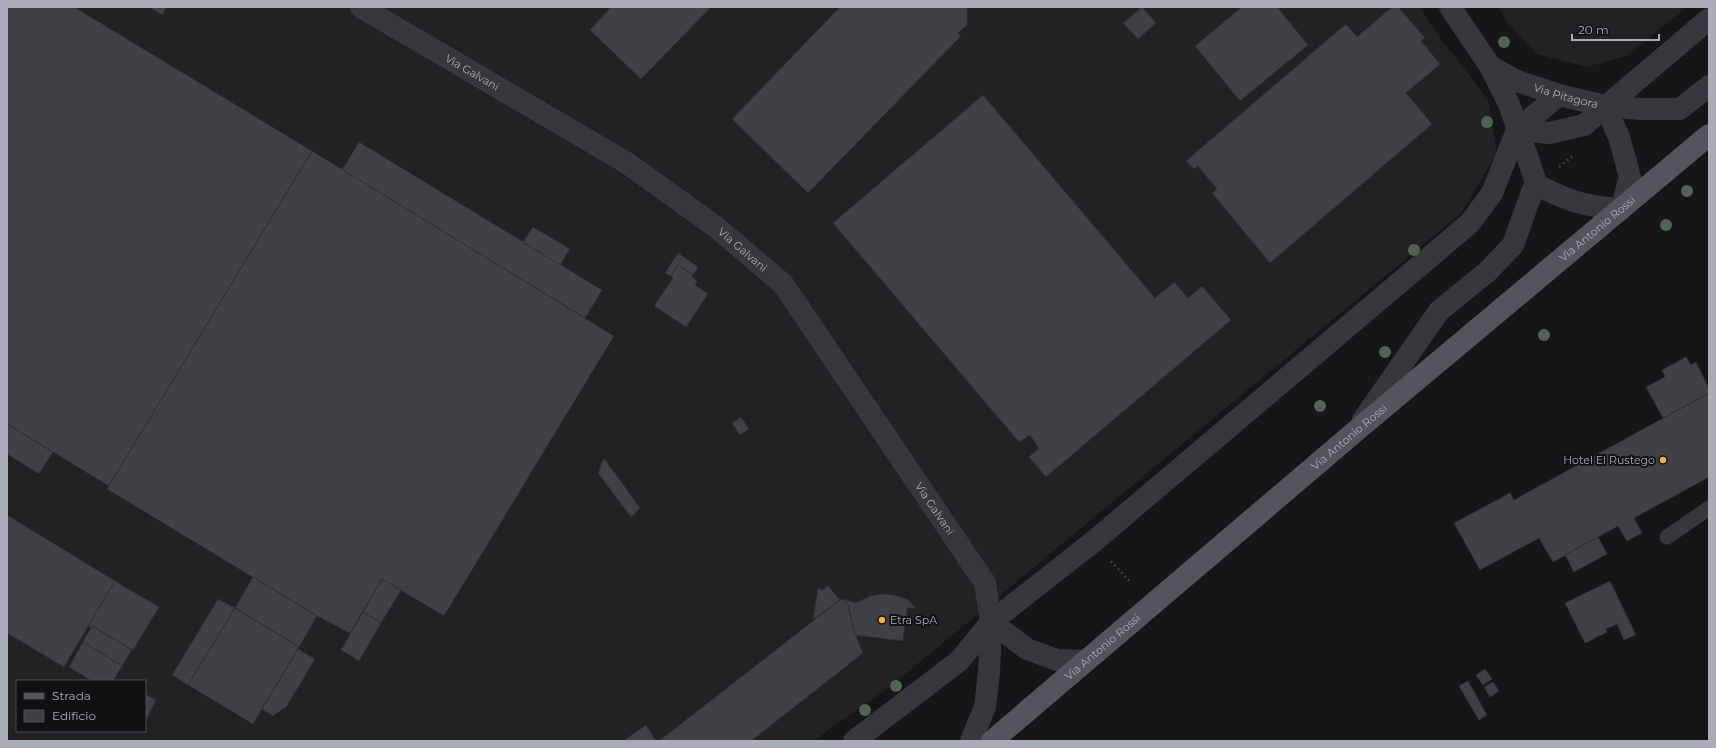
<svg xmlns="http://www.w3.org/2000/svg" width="1716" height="748" font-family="Montserrat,sans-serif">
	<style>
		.built { fill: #222225; fill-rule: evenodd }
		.building { fill: #404145; stroke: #303034 }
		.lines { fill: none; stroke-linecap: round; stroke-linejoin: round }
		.path { stroke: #3d3f44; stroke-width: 2.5; stroke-dasharray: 2 3; stroke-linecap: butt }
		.lane { stroke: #37383d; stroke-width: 15 }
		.street { stroke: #37383d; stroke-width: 22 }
		.primary { stroke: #53555c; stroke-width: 22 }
		.tree { fill: #506452 }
		.poi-dot { fill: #f2b134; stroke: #111113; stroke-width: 1.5 }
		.labels { text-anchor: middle; stroke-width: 4; stroke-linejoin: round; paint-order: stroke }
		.street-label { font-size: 11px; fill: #a8adb8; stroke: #111113 }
		.poi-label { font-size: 11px; fill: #a8adb8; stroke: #111113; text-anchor: end }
	</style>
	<rect width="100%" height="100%" fill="#161618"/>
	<!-- built -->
	<g class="built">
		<path d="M7,7h1413l22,33 46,59 9,54 -36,60 -570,473 -78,55h-806zM17,681h128v50h-128z"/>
		<path d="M1498,7h189l-60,49 -41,11 -49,-13 -29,-31z"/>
	</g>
	<!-- building -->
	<g class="building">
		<path d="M7,7h67l238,144 -203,335 -102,-62z"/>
		<path d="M149,7h18l-5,8z"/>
		<path d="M611,7h100l-70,72 -51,-49z"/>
		<path d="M840,7h127v18l-9,8 3,3 -153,157 -76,-74z"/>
		<path d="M1142,7l14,16 -18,16 -15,-16z"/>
		<path d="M1242,7h35l31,38 -68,56 -45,-55z"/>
		<path d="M1392,7h6l27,31 -4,3 19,23 -34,29 26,31 -162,139 -58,-70 5,-4 -19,-23 -4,3 -8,-8 160,-137 11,13z"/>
		<path d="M983,95l172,203 19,-16 14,16 14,-12 29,34 -185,157 -17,-20 10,-9 -9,-13 -11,7 -186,-219z"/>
		<path d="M359,142l243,148 -17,28 -243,-148z"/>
		<path d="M312,151l302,185 -170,280 -62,-37 -32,54 -33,-17 -210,-127z"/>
		<path d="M533,227l37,22 -10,16 -37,-23z"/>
		<path d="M678,253l20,14 -5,8 -15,-10 -7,11 -6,-3z"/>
		<path d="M678,265l15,10 -1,2 5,4 -2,4 13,9 -22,33 -32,-21 19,-28 -2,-2z"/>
		<path d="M1686,357l5,8 5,-3 13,27v4l-46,25 -17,-31 19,-10 -3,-7z"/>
		<path d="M1709,393v84l-75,41 8,15 -15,8 -9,-15 -65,36 -14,-24 -59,32 -26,-47 56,-30 4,7z"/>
		<path d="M741,417l8,12 -9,6 -8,-12z"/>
		<path d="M7,424l46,28 -14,22 -32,-20z"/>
		<path d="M604,458l36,50 -9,9 -33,-44z"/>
		<path d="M7,515l108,66 -51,86 -57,-34z"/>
		<path d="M1598,537l9,17 -33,18 -9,-17z"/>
		<path d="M253,577l64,39 -18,31 -64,-39z"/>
		<path d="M382,579l19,11 -20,33 -18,-11z"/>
		<path d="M115,581l44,26 -26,43 -41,-24 -1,2 -3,-2z"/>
		<path d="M1610,581l26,54 -12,5 -7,-16 -11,5 1,3 -22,11 -20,-40z"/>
		<path d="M828,586l12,14 -27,20 5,-32 5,2z"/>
		<path d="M881,594l13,1 13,4 9,9h-9l-4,33 -48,-6 -7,-30 -5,-6 13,4 14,-7z"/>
		<path d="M218,599l17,9 -47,77 -16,-10z"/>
		<path d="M843,599l5,6 6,26 9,22 -112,88h-92l181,-141z"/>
		<path d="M235,608l64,39 -46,77 -65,-39z"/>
		<path d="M363,612l18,11 -22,38 -18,-11z"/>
		<path d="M92,626l40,24 -10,16 -39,-24z"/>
		<path d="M83,642l39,24 -9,15h-21l-23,-14z"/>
		<path d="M298,649l17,10 -29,48 -13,9 -11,-7z"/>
		<path d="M1485,669l7,10 -9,6 -7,-10z"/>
		<path d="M1468,681l19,34 -8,5 -20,-34z"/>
		<path d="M1493,682l6,9 -9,6 -6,-10z"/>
		<path d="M145,694l11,6 -11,22z"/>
		<path d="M646,725l10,16h-33z"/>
	</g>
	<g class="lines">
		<!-- path -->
		<g class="path">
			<path d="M1559,167l15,-12"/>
			<path d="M1111,561l19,21"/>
		</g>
		<!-- lane -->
		<path class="lane" d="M1667,537l42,-29"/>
		<!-- street -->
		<g class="street">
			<path id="s1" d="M361,7l266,156 89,64 67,57 202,299 6,39 -2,50 -4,35 -14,34"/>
			<path id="s2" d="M1490,66l27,15 42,14 46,11 36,3h39l29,-23"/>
			<path d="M1517,130l32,3 35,-8 125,-106"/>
			<path d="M1537,185c31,16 49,22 84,24l9,-32 -11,-40 -14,-31"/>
			<path d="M1363,420l76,-109 48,-39 26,-27 20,-56 4,-4 -28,-81 -19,-38 -40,-59"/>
			<path d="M991,622l36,27 30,11 29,1"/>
			<path d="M854,741l105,-80 32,-39 102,-80 377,-319 22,-30 25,-63 42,-35"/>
		</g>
		<!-- primary -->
		<path class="primary" id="s3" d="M992,741l365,-311 352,-295"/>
	</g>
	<!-- trees -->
	<g class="tree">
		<circle cx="1504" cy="42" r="6"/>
		<circle cx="1487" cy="122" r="6"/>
		<circle cx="1687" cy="191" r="6"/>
		<circle cx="1666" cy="225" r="6"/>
		<circle cx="1414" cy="250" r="6"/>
		<circle cx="1544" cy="335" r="6"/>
		<circle cx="1385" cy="352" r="6"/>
		<circle cx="1320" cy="406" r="6"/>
		<circle cx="896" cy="686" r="6"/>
		<circle cx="865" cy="710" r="6"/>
	</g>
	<!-- markers -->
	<g class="poi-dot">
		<circle cx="1663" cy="460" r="4"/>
		<circle cx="882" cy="620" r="4"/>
	</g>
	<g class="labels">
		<!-- street labels -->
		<g class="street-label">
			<text dy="4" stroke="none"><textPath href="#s1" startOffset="129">Via Galvani</textPath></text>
			<text dy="4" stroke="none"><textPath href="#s2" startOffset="82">Via Pitagora</textPath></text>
			<text dy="4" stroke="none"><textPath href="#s3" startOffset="793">Via Antonio Rossi</textPath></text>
			<text dy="4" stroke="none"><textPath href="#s1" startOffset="453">Via Galvani</textPath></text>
			<text dy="4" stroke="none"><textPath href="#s3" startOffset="469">Via Antonio Rossi</textPath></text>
			<text dy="4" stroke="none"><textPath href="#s1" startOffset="777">Via Galvani</textPath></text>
			<text dy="4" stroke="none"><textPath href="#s3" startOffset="145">Via Antonio Rossi</textPath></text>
		</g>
		<!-- poi labels -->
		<g class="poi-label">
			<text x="1655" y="464">Hotel El Rustego</text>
			<text x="890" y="624" text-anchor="start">Etra SpA</text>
		</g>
	</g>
	<!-- border -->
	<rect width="1716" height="748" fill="none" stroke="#a8adb8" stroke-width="16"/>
	<!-- legend -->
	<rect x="16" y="680" width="130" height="52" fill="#111113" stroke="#4d4f55"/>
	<rect x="24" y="693" width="20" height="6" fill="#53555c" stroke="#4d4f55"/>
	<text x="52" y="700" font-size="12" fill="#a8adb8">Strada</text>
	<rect x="24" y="710" width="20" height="12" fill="#404145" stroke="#4d4f55"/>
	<text x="52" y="720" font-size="12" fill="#a8adb8">Edificio</text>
	<!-- scale -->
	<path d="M1572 34v6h87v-6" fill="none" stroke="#a8adb8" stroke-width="2"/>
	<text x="1578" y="34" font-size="12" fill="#a8adb8" stroke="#111113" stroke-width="3" paint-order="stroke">20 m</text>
</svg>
